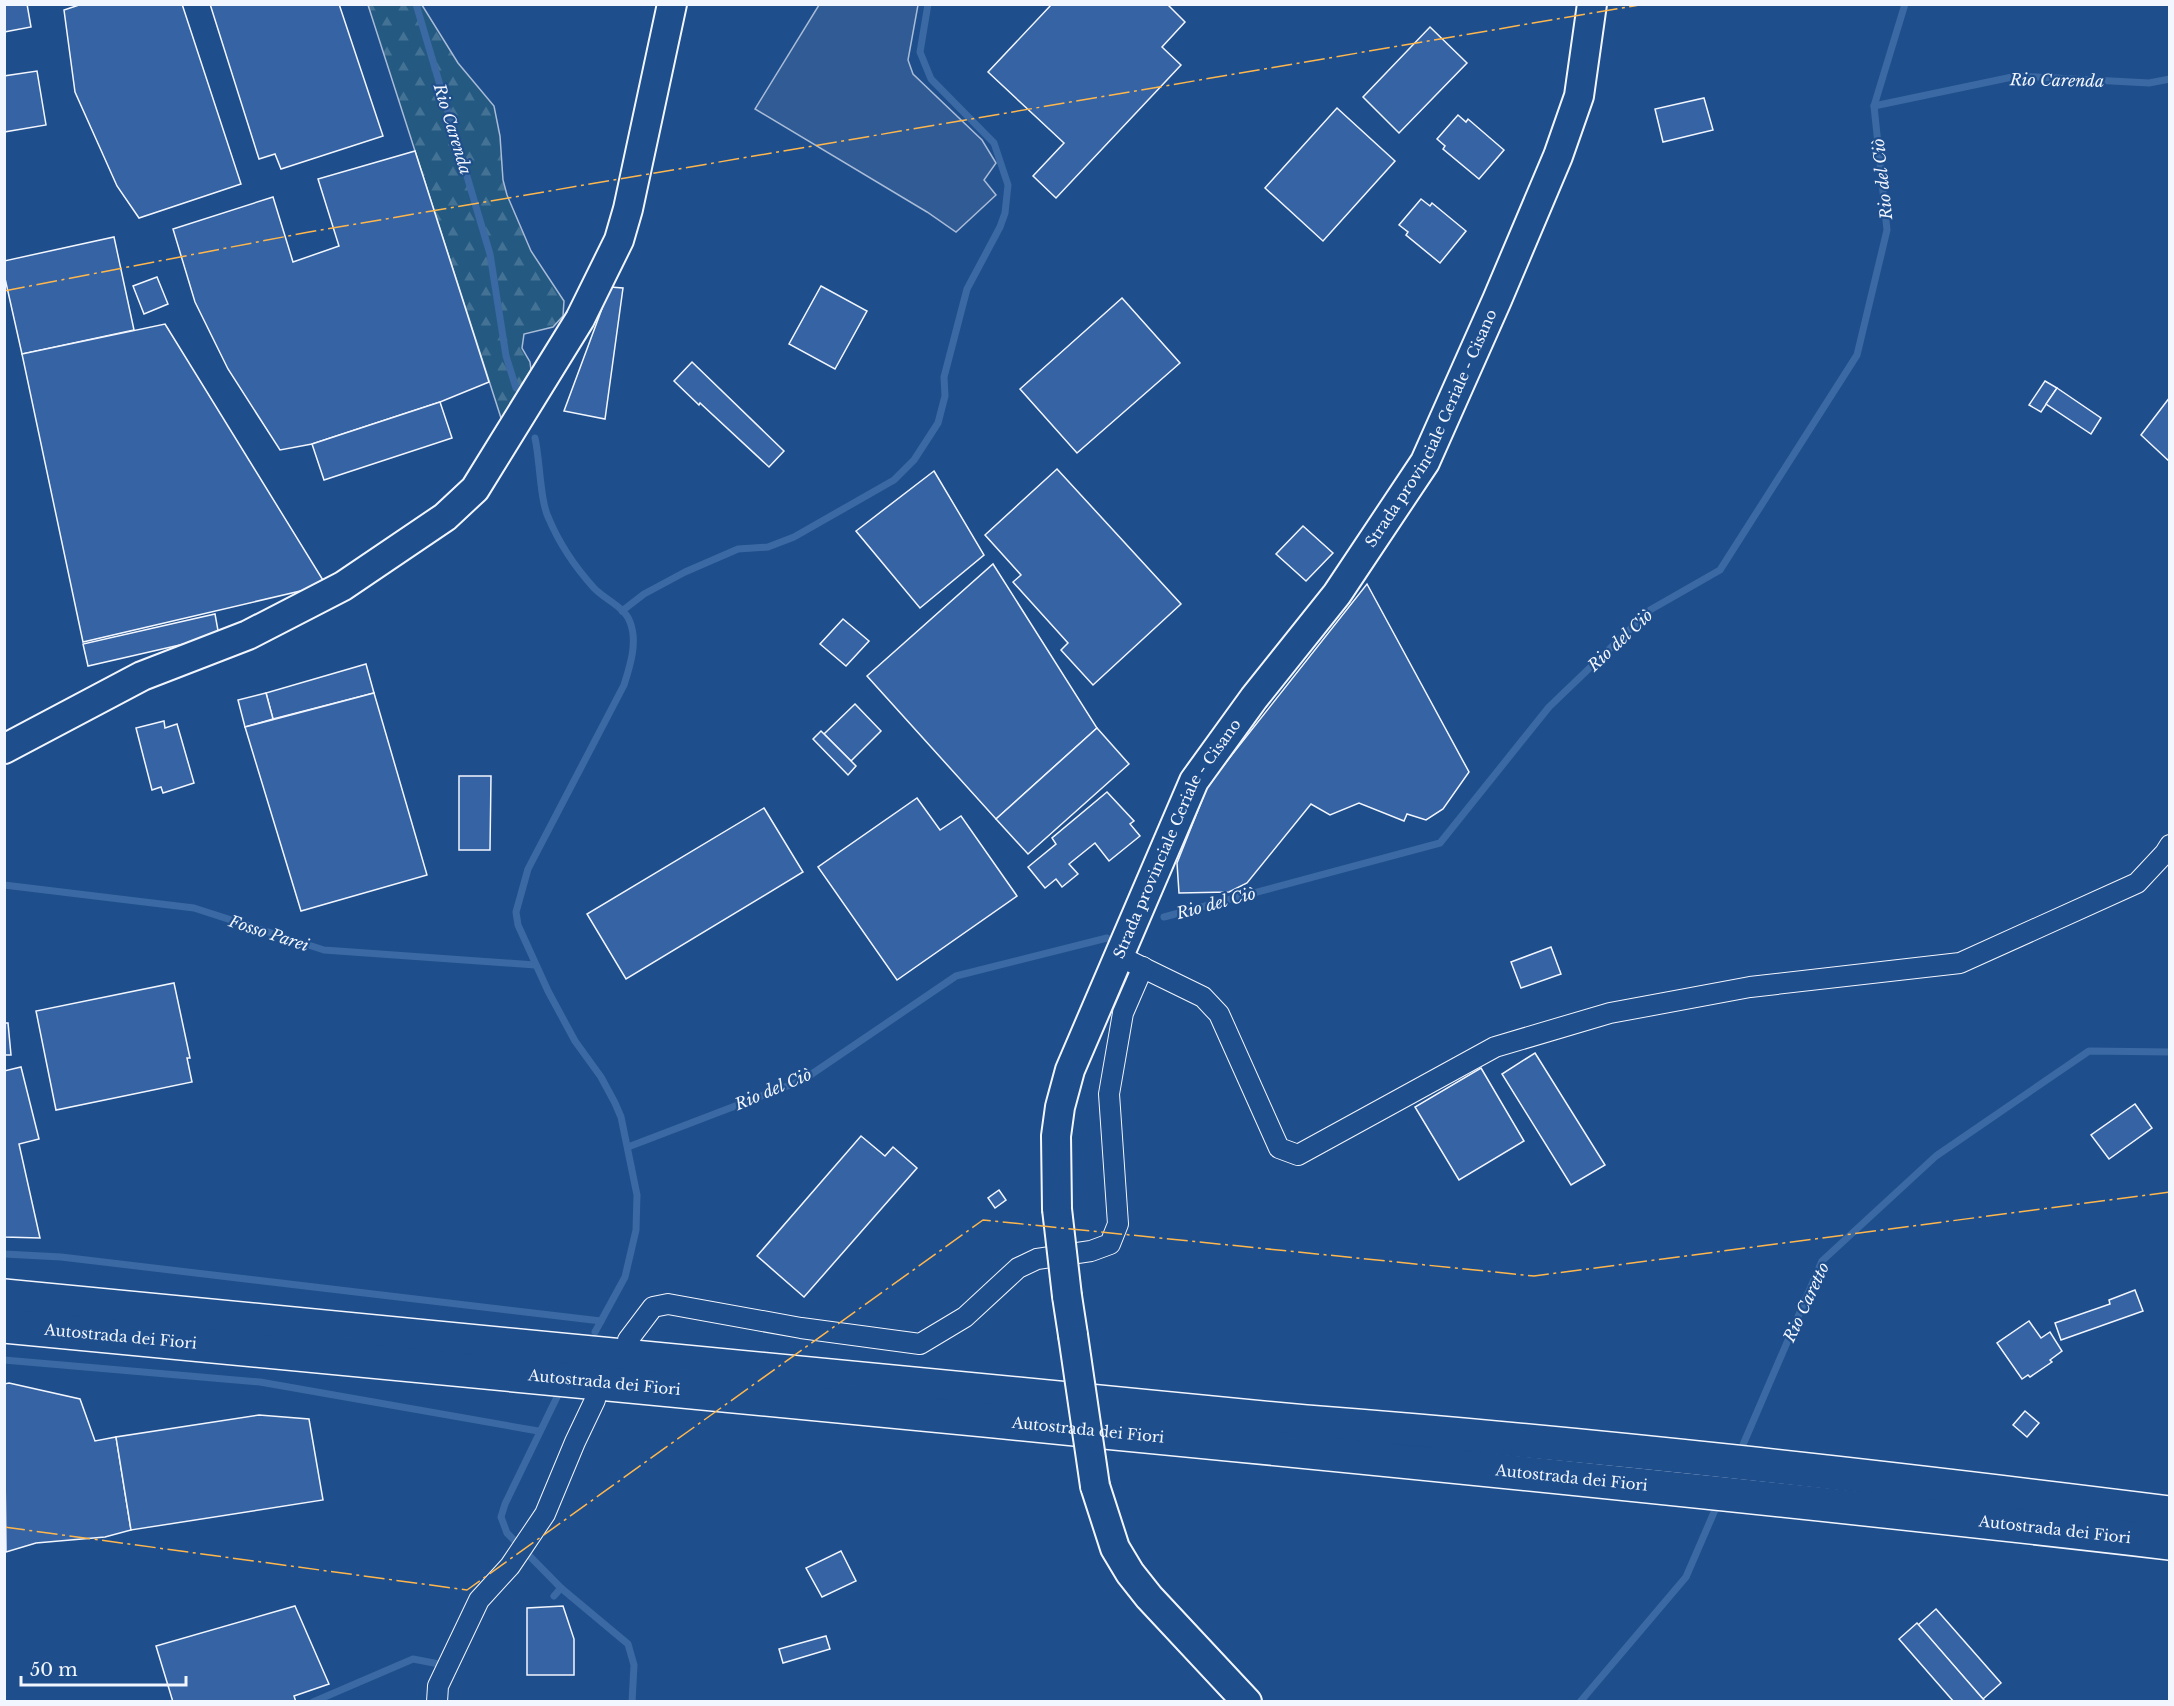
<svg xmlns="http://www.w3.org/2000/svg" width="2174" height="1706" font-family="'Libre Baskerville',serif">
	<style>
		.forest { fill: url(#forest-firs); stroke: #a8bbd7; stroke-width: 1.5 }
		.parking { fill: #305b95; stroke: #a8bbd7; stroke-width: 1.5 }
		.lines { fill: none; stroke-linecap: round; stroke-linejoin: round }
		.stream { stroke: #3b69a3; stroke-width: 7 }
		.building { fill: #3563a3; stroke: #f2f6ff; stroke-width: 1.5 }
		.street-casing { stroke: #f2f6ff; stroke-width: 22 }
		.secondary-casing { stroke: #f2f6ff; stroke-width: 32 }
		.highway-casing { stroke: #f2f6ff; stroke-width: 36 }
		.street { stroke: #1f4e8c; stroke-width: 20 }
		.secondary { stroke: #1f4e8c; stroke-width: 28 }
		.highway { stroke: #1f4e8c; stroke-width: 33 }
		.secondary-bridge-casing { stroke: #f2f6ff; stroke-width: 32; stroke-linecap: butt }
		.secondary-bridge { stroke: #1f4e8c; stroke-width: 28 }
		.power { stroke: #ffb74d; stroke-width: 1.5; stroke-dasharray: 21 4.5 3 4.5; stroke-linecap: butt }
		.labels { text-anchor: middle; stroke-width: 4.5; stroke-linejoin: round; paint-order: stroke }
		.street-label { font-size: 15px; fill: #f2f6ff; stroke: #1f4e8c }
		.water-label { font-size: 16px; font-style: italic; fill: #f2f6ff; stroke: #1f4e8c }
	</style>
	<defs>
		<pattern id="forest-firs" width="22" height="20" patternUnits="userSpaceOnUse" patternTransform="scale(1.5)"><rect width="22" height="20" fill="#245a82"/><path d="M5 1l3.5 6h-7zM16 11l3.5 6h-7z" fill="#447295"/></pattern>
	</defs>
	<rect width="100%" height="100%" fill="#1f4e8c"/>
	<!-- forest -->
	<path class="forest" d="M368,5h54l36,58 36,43 6,30 3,44 4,15 24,56 33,50 -1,15 -10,11 -29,7 -2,14 8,14 2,16 -30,43z"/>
	<!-- parking -->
	<path class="parking" d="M819,5h99l-10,55 5,14 69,66 14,23 -12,17 12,15 -40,37 -29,-20 -172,-103z"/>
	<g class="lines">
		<!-- stream -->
		<g class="stream">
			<path d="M416,4l74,250 16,102 10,32"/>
			<path d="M1874,106l143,-30 132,7 21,-4"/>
			<path d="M535,438c5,22 5,64 14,81 11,26 26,48 45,69 10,11 31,19 36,34 8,20 0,44 -6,63l-96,184 -12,43 2,13 30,66 27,50 26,36 14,26 6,14 16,78 -1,35 -11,47 -30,55"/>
			<path d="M622,611l22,-17 41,-22 53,-23 30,-2 26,-10 100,-57 20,-20 24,-37 7,-27 -1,-19 23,-88 33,-62 5,-14 3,-28 -14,-42 -63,-64 -11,-27 8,-48"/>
			<path d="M4,885l190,23 130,42 211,15"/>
			<path d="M1164,917l276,-74 109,-136 101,-97 70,-40 137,-215 30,-125 -13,-124 31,-102"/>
			<path d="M628,1147l175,-67 153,-104 151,-38"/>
			<path d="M4,1254l57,3 540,64"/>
			<path d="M4,1360l256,22 278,49"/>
			<path d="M557,1397l-52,107 -4,13 6,16 54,55 67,56 6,21 -2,37"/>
			<path d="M1739,1454l83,-193 114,-105 153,-105 81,1"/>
			<path d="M554,1596l7,-8"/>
			<path d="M313,1702l100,-43 26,5"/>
			<path d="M1580,1702l106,-125 32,-74"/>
		</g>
	</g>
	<!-- building -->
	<g class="building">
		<path d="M4,4h23l4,23 -27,5z"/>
		<path d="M82,4h100l59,180 -102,34 -22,-32 -42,-94 -11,-82z"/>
		<path d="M210,4h129l44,132 -102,33 -6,-15 -16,5z"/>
		<path d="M1052,4h115l18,18 -23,25 19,18 -125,133 -23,-22 31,-33 -76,-71z"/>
		<path d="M1430,27l37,36 -68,70 -36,-36z"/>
		<path d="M37,71l9,54 -42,7v-56z"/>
		<path d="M1704,98l9,32 -50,12 -8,-33z"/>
		<path d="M1337,108l58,53 -72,80 -58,-53z"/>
		<path d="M1458,115l8,7 2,-3 36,31 -25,29 -36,-30 2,-3 -8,-7z"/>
		<path d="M415,151l74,231 -49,20 -128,42 -32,6 -52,-81 -33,-67 -22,-73 100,-32 20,65 46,-16 -21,-67z"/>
		<path d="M1421,199l9,7 2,-3 34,28 -26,32 -34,-28 2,-3 -9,-7z"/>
		<path d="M114,237l20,93 -112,24 -18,-80v-13z"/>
		<path d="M157,277l11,27 -24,10 -11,-28z"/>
		<path d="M821,286l46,25 -32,58 -46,-25z"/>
		<path d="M610,287l13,1 -18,131 -41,-8z"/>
		<path d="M1122,298l58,65 -103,90 -57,-64z"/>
		<path d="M165,324l161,261 -243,57 -61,-288z"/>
		<path d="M692,362l92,89 -15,16 -69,-64 -1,2 -25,-24z"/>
		<path d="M2045,381l12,7 -16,24 -12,-7z"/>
		<path d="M2057,388l44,30 -10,16 -45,-30z"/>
		<path d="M2170,397v65l-29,-27z"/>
		<path d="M440,402l12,36 -128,42 -12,-36z"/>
		<path d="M1057,469l124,135 -88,81 -32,-35 7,-7 -55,-61 8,-7 -36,-40z"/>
		<path d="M934,471l50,84 -64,53 -64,-77z"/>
		<path d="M1303,526l30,27 -27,28 -30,-27z"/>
		<path d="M993,564l104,164 -101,91 -129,-143z"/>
		<path d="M1367,584l102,188 -26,37 -17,11 -19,-6 -3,7 -45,-18 -29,12 -19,-11 -64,79 -18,9 -50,1 -2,-30 31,-78z"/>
		<path d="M215,614l4,22 -131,30 -5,-22z"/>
		<path d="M843,619l26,22 -23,25 -26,-22z"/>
		<path d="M366,664l8,29 -101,26 -7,-26z"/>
		<path d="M266,693l7,26 -28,8 -7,-27z"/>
		<path d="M374,693l53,182 -126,36 -56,-184z"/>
		<path d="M855,704l26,27 -30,30 -27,-27z"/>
		<path d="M164,721l1,7 12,-4 17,59 -31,10 -2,-6 -9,3 -16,-62z"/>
		<path d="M1097,728l32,36 -101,90 -32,-35z"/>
		<path d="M821,731l35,35 -8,9 -35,-36z"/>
		<path d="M459,776h32l-1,74h-31z"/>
		<path d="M1107,792l27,29 -4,3 10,12 -31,25 -14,-18 -26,21 9,10 -16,13 -6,-8 -11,9 -17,-21 28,-23 -4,-6z"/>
		<path d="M917,798l23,32 21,-14 56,80 -120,84 -79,-113z"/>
		<path d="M764,808l39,64 -177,107 -39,-65z"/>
		<path d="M1551,947l10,27 -40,14 -10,-26z"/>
		<path d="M174,983l16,75h-3l5,24 -136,28 -20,-99z"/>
		<path d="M4,1023h4l3,32h-7z"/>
		<path d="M1535,1053l70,112 -34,20 -69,-111z"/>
		<path d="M21,1067l18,72 -20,5 21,94 -36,-1v-166z"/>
		<path d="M1481,1068l43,73 -65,39 -44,-73z"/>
		<path d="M2135,1104l17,24 -43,31 -18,-24z"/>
		<path d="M861,1136l24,20 8,-9 24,21 -113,129 -47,-41z"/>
		<path d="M999,1190l7,10 -11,8 -7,-10z"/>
		<path d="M2135,1290l8,21 -82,29 -6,-17 55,-19 -1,-4z"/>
		<path d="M2029,1321l12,17 9,-6 12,19 -12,9 2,2 -22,15 -2,-2 -6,4 -25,-36z"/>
		<path d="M9,1383l71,16 15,42 21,-4 15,93 -26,7 -69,6 -30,9 -2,-168z"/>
		<path d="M2025,1411l14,12 -12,14 -14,-12z"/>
		<path d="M259,1415l50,4 14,81 -192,30 -15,-93z"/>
		<path d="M841,1551l15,30 -34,16 -16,-29z"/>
		<path d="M295,1606l34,78 -35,12 2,6h-123l-17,-56z"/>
		<path d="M563,1606l11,33v36h-47v-67z"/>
		<path d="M1936,1609l65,74 -18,16 -65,-74z"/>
		<path d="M1917,1623l66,76 3,3h-32l-55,-63z"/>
		<path d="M826,1636l4,13 -47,14 -4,-14z"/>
	</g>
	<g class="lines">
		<!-- street casing -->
		<g class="street-casing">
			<g id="street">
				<path d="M1119,956l84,41 16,17 60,134 19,7 197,-108 115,-34 140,-26 210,-24 177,-80 28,-30 5,-8"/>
				<path d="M628,1340l25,-33 15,-3 133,24 119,16 45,-27 53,-49 19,-9 54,-8 19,-7 8,-20 -9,-130 14,-81 20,-46"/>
				<path d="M437,1702l1,-16 41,-86 31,-34 35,-52 30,-72 20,-42"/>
			</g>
		</g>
		<!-- secondary casing -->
		<g class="secondary-casing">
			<g id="secondary">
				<path d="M4,749l138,-73 106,-41 95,-49 102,-69 30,-28 105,-170 39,-79 9,-31 44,-205"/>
				<path id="s1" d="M1057,1209l-1,-73 4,-29 10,-37 124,-289 60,-83 83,-104 88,-132 72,-162 61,-144 21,-60 13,-92"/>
				<path d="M1067,1296l6,39"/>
				<path d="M1095,1486l20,62 15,25 19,24 98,105"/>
			</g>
		</g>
		<!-- highway casing -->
		<g class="highway-casing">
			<g id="highway">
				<path d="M4,1296l1302,126c288,22 576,55 864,91"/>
				<path id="s2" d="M4,1326c371,34 741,70 1111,107 352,34 703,69 1055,110"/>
			</g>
		</g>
		<!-- street -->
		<use href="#street" class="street"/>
		<!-- secondary -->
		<use href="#secondary" class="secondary"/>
		<!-- highway -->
		<use href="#highway" class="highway"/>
		<!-- secondary-bridge casing -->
		<g class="secondary-bridge-casing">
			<g id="secondary-bridge">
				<path d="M1057,1209l10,87"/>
				<path d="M1073,1335l22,151"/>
			</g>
		</g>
		<!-- secondary-bridge -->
		<use href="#secondary-bridge" class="secondary-bridge"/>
		<!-- power -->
		<g class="power">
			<path d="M4,291l305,-59 1336,-228"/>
			<path d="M4,1527l463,63 516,-370 551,56 636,-84"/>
		</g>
	</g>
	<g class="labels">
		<!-- street labels -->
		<g class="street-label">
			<text dy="5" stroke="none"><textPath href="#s1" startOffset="882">Strada provinciale Ceriale - Cisano</textPath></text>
			<text dy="5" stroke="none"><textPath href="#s1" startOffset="396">Strada provinciale Ceriale - Cisano</textPath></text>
			<text dy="5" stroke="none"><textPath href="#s2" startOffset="117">Autostrada dei Fiori</textPath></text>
			<text dy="5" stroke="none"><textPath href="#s2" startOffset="603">Autostrada dei Fiori</textPath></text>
			<text dy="5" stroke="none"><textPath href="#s2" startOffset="1089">Autostrada dei Fiori</textPath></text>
			<text dy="5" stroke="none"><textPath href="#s2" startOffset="1575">Autostrada dei Fiori</textPath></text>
			<text dy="5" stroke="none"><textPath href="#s2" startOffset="2061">Autostrada dei Fiori</textPath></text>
		</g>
		<!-- water labels -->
		<g class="water-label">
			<text transform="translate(2057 80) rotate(1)" y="6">Rio Carenda</text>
			<text transform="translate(453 129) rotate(73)" y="6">Rio Carenda</text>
			<text transform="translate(1882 179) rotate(-96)" y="6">Rio del Ciò</text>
			<text transform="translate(1620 640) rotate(-43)" y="6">Rio del Ciò</text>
			<text transform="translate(1216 903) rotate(-15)" y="6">Rio del Ciò</text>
			<text transform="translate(269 933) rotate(18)" y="6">Fosso Parei</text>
			<text transform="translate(773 1089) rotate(-23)" y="6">Rio del Ciò</text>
			<text transform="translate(1806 1302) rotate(-65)" y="6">Rio Caretto</text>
		</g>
	</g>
	<!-- border -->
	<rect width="2174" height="1706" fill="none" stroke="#f2f6ff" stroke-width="12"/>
	<!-- scale -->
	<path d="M21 1676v9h165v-9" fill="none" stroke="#f2f6ff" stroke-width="3"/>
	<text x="30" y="1676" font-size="18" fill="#f2f6ff" stroke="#1f4e8c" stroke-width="4.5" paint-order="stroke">50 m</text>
</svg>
